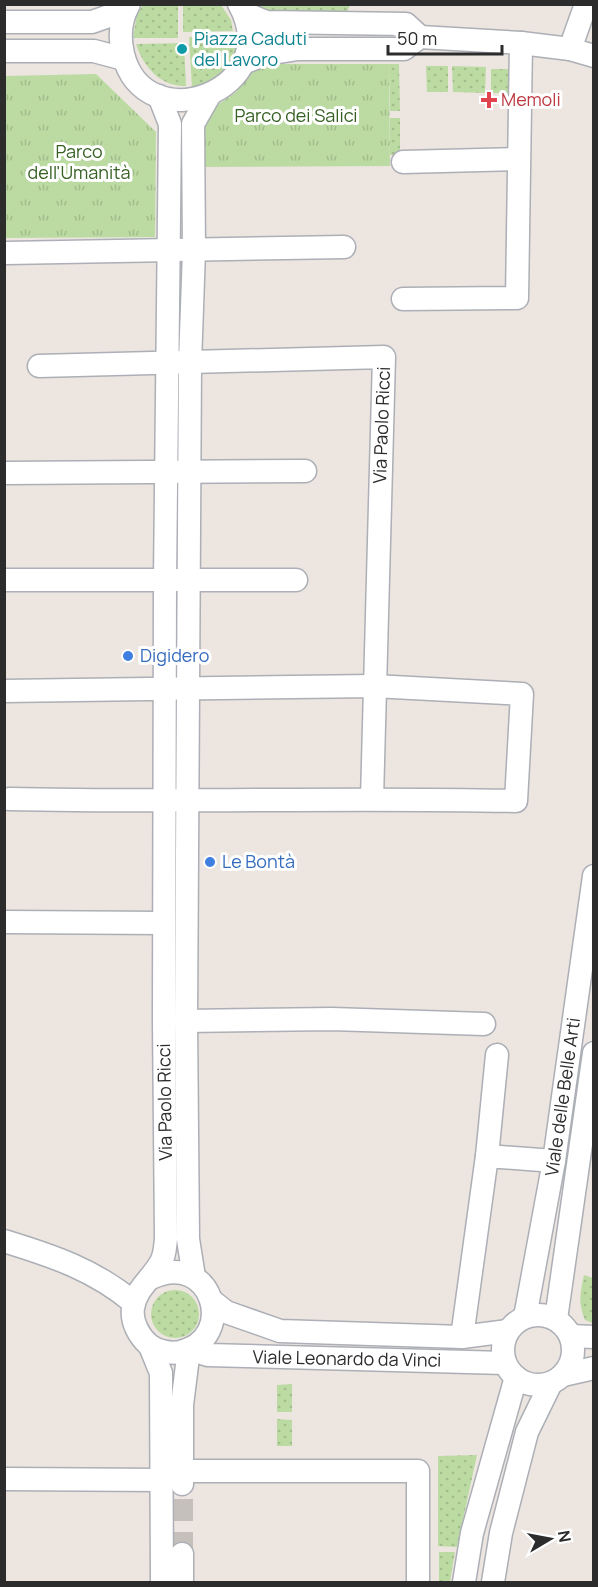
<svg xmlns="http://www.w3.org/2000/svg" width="598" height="1587" font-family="Manrope,sans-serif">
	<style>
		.grass { fill: url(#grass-dots) }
		.park { fill: url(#park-tufts) }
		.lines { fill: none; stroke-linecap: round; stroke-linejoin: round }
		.minor-tunnel { stroke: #c6c0bc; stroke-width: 22; stroke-dasharray: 22 11; stroke-linecap: butt }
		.minor-casing { stroke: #acafb6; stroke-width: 25 }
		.minor { stroke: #fff; stroke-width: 22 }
		.culture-dot { fill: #0f9aa8; stroke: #fff; stroke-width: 2 }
		.health-dot { fill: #e0444e; stroke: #fff; stroke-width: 2 }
		.shop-dot { fill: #3f7fe0; stroke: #fff; stroke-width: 2 }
		.labels { text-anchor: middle; stroke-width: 6; stroke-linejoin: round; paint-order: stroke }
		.culture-label { font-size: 18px; fill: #0d838f; stroke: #fff; text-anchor: start }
		.health-label { font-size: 18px; fill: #be3a42; stroke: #fff; text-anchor: start }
		.park-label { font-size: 18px; fill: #366123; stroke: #fff }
		.street-label { font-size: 18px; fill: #2c2c2c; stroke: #fff }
		.shop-label { font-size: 18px; fill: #366cbe; stroke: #fff; text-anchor: start }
	</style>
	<defs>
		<pattern id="grass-dots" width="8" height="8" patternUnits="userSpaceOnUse" patternTransform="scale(1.5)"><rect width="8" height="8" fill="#bcdba3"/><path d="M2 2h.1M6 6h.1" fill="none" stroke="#a2bc8c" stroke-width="1.8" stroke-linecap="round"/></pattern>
		<pattern id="park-tufts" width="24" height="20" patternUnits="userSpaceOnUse" patternTransform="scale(1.5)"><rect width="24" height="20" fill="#bcdba3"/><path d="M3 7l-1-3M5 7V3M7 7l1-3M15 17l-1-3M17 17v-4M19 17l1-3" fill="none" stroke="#a2bc8c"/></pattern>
	</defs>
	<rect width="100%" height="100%" fill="#ece5e0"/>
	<!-- grass -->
	<g class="grass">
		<path d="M144,4l34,1v33h-45l4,-24z"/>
		<path d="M183,5h38l10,15 2,11 -50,1z"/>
		<path d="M254,5h96l-3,7h-79z"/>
		<path d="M237,36c2,31 -19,43 -45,52l-3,-51z"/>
		<path d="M184,43l2,43c-26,1 -43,-20 -50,-42z"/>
		<path d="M389,64h10l1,47h-10z"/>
		<path d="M426,66h22v26h-21z"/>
		<path d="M452,66l34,1 -1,26 -32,-1z"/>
		<rect x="491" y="69" width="18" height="24"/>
		<rect x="390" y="118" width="10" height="37"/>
		<path d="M584,1275l9,3v45l-8,-3c-7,-16 -5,-28 -1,-45z"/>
		<circle cx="175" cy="1314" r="24"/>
		<path d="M292,1384v28h-15v-27z"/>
		<path d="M277,1419l15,1v26h-15z"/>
		<path d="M477,1455l-20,92 -19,-1v-90z"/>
		<path d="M439,1552h16l-5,30h-11z"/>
	</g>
	<!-- park -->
	<g class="park">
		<path d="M272,64h117l1,102 -188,1 3,-45 4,-11 27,-19 18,-25z"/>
		<path d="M96,74l60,58 -1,105 -150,1v-162z"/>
	</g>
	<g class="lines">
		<!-- minor-tunnel -->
		<path class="minor-tunnel" d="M182,1554v-70"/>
		<!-- minor casing -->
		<g class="minor-casing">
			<g id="minor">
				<path d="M129,4c-9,16 -10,33 -6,50 22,89 164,36 116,-50"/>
				<path d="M244,13l22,9 140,2 14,13"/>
				<path d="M4,22h88l34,-12"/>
				<path d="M570,49l16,-45"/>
				<path d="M4,51h90l30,8"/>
				<path d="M243,63l23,-9 32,-5h106l16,-12 101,6 49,6 24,7"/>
				<path d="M403,162l115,-3"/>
				<path d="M6,253l338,-6"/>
				<path d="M403,299l114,-1 4,-255"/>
				<path d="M39,366l345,-9 -12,442"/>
				<path d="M4,473l301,-2"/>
				<path d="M4,580h292"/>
				<path d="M4,691l370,-5 148,8 -6,107c-169,-4 -338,2 -507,-2"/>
				<path d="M6,922l158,1"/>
				<path d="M186,1021l146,-2 152,5"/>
				<path d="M487,1156l10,-101"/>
				<path d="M4,1241c49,15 91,29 130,62"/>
				<path d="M194,1277l-6,-38 -2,-218 4,-658 4,-112 -1,-127 16,-28"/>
				<path d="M151,1278c61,-29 88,60 29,74 -10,2 -23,-1 -31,-7 -10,-9 -18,-23 -16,-37 3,-20 19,-29 28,-46 4,-7 4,-15 5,-23l-2,-218 1,-441 5,-456 -11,-28"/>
				<path d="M212,1301l14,11 54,19 182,6 46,-6"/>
				<circle cx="538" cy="1350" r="35"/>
				<path d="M525,1317l29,-156 40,-285"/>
				<path d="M556,1319l38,-266"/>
				<path d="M571,1336l23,1"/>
				<path d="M462,1337l25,-181 67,5"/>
				<path d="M150,1346l11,27 1,209"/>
				<path d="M189,1349l19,6 297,8"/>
				<path d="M563,1375l31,-7"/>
				<path d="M163,1471h255v111"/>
				<path d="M4,1479l159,1"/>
				<path d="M182,1484v-79l7,-56"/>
				<path d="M182,1582v-28"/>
				<path d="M464,1582l8,-49 44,-156"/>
				<path d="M493,1582l8,-49 26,-101 24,-49"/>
			</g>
		</g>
		<!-- minor -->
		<use href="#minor" class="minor"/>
	</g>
	<!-- markers -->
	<circle class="culture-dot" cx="182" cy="49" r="6"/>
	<path class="health-dot" d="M486 91h6v6h6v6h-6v6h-6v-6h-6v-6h6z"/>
	<g class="shop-dot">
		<circle cx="128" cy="656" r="6"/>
		<circle cx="210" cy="862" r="6"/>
	</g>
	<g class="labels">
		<!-- culture labels -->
		<g class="culture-label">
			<text x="194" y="45">Piazza Caduti<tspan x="194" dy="21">del Lavoro</tspan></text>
		</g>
		<!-- health labels -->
		<g class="health-label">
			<text x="501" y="106">Memoli</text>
		</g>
		<!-- park labels -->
		<g class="park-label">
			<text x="296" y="122">Parco dei Salici</text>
			<text x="79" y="158">Parco<tspan x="79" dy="21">dell'Umanità</tspan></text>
		</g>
		<!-- street labels -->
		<g class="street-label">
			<text transform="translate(382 425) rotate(-88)" y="6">Via Paolo Ricci</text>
			<text transform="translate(563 1097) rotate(-82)" y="6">Viale delle Belle Arti</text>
			<text transform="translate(165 1102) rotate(-91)" y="6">Via Paolo Ricci</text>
			<text transform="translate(347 1359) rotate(1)" y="6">Viale Leonardo da Vinci</text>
		</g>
		<!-- shop labels -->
		<g class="shop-label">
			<text x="140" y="662">Digidero</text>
			<text x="222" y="868">Le Bontà</text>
		</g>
	</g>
	<!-- border -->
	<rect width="598" height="1587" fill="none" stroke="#2c2c2c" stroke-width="12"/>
	<!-- north arrow -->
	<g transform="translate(550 1539) rotate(80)" stroke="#ffffff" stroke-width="4.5" paint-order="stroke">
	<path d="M0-4.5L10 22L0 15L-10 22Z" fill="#2c2c2c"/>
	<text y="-9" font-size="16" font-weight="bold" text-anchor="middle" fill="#2c2c2c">N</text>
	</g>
	<!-- scale -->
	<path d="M388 45v9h114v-9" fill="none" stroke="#2c2c2c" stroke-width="3"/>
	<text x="397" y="45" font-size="18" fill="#2c2c2c" stroke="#ffffff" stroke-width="4.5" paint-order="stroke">50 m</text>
</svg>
